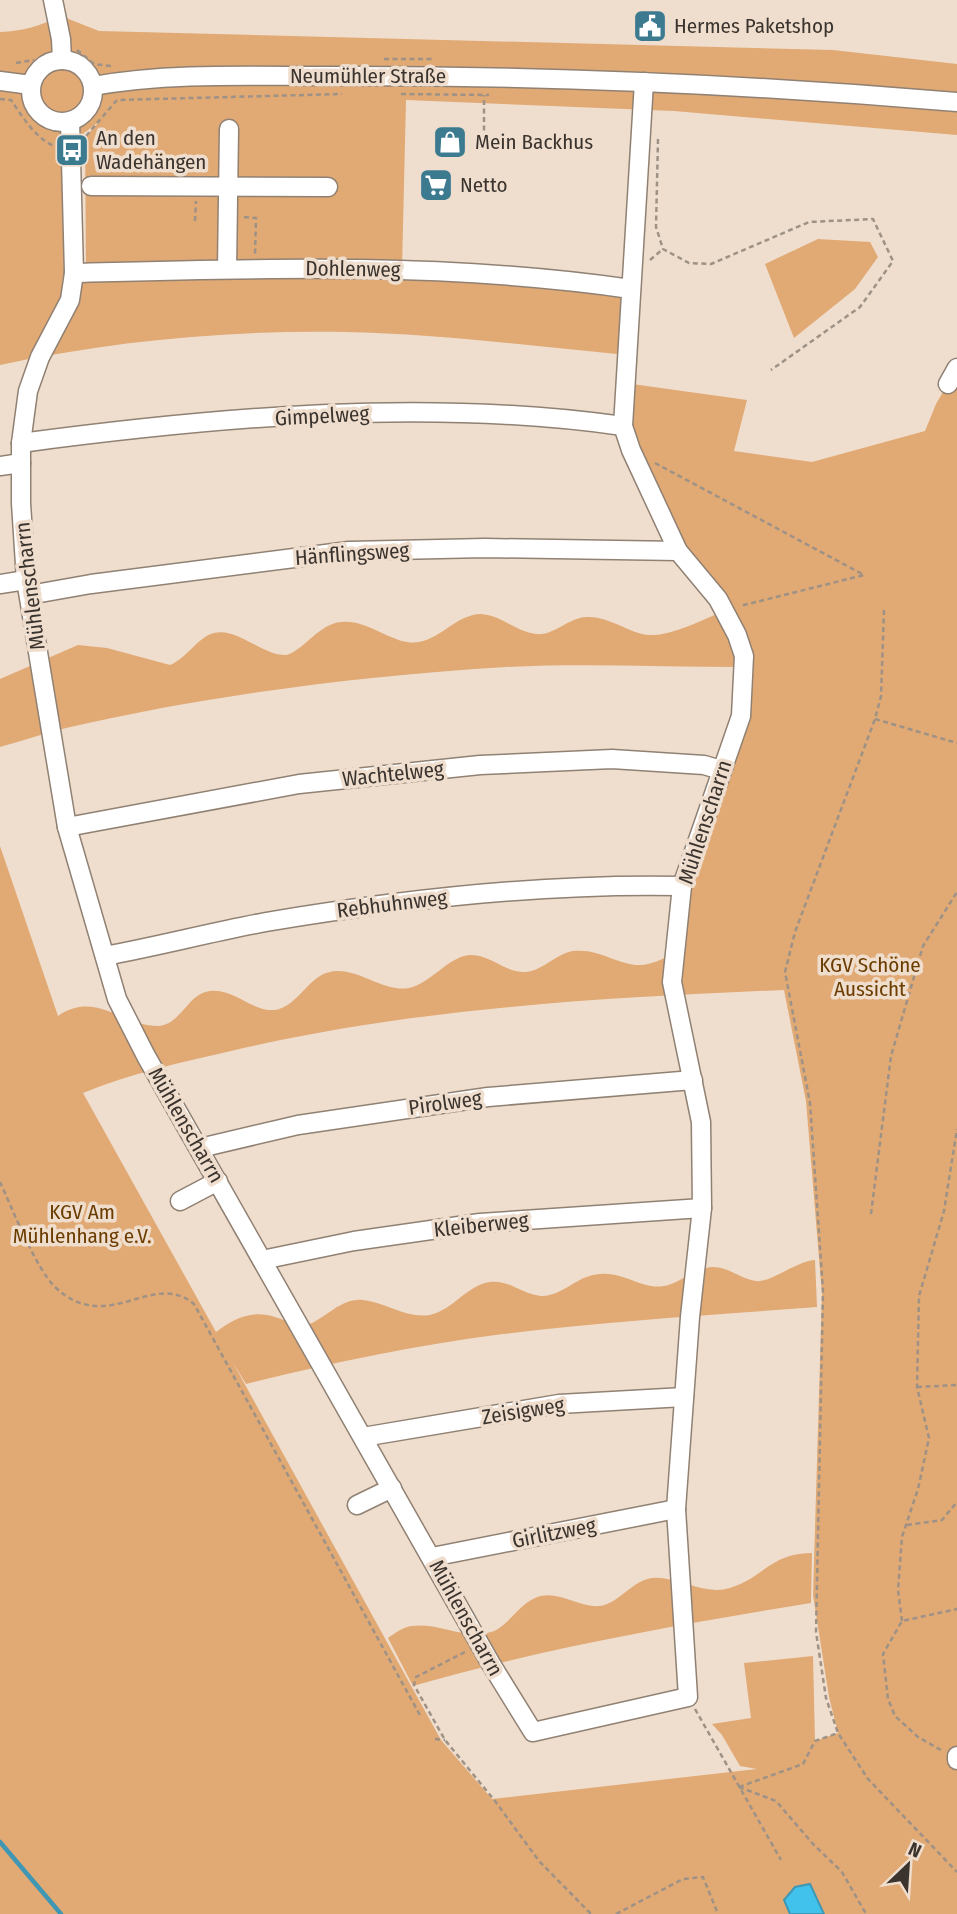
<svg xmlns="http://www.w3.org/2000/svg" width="957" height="1914" font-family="'Fira Sans Condensed',sans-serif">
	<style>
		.green { fill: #e1a974; fill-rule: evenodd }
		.water { fill: #41c2ec; stroke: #3f97b3; stroke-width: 2 }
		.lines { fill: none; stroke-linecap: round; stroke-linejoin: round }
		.stream { stroke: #3f97b3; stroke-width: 4.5 }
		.minor-casing { stroke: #908173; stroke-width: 21 }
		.path { stroke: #9e9286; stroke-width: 2.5; stroke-dasharray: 5 3.5; stroke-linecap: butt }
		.minor { stroke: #fff; stroke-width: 18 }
		.labels { text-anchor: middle; stroke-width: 7; stroke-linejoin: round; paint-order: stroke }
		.poi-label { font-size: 21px; fill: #3b342e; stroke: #efdece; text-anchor: start }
		.street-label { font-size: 21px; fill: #3b342e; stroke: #efdece }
		.park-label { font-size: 21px; fill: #6b3d00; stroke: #efdece }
	</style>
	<rect width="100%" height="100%" fill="#efdece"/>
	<!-- green -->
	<g class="green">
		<path d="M61,16l38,15 734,19 124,14v71l-283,-24 -268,-11 -4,169 220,18 5,68c-94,-9 -188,-21 -282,-23 -115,-2 -233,9 -345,33v-333c23,-1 40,-6 61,-16zM100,121l-15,16 1,135h-12l-3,-129z"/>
		<path d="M818,239l52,3 8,15 -23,32 -61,49 -29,-74z"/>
		<path d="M957,368v1546h-957v-1068l58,170c37,-26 65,10 100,10 23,-1 30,-33 52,-35 24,-3 42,21 65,19 21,-3 32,-30 51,-37 28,-10 55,20 83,15 21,-5 35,-26 55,-32 22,-6 40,17 61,16 18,-1 30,-18 48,-21 26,-3 44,14 67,14 12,0 24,-7 35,-12l7,-67 39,-116 22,-103c-78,0 -159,-4 -237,0 -148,9 -296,28 -440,61 -22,5 -44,13 -66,19v-68l78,-34 29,3 63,17c16,-6 29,-29 44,-32 24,-6 48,23 73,22 19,-7 32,-31 54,-33 23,-3 44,16 66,20 29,5 47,-28 74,-28 20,1 35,18 55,20 18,2 32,-16 50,-17 21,-1 37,12 56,17 22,6 61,-14 81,-23l-45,-60 -47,-101 -6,-67 122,17 -13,51 78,11 113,-31 11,-27zM784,990l22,111 16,193 -9,301 16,102 9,36 -23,8 -2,-85 -69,7 7,55 -39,6 10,11 18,31 17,3 -265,30 -51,-59 -209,-379 14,23c85,-21 170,-39 257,-50 104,-13 209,-19 314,-27l-2,-47c-21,2 -44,23 -59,21 -17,-2 -31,-18 -50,-13 -20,4 -31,22 -55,18 -17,-3 -32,-14 -51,-12 -23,1 -38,23 -59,22 -18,-1 -33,-17 -51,-14 -23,3 -37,28 -60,33 -23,4 -45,-13 -67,-15 -21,-2 -35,16 -53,24 -11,4 -25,-4 -35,-7 -22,-8 -42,2 -59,15l-133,-239c45,-19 100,-31 148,-42 182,-43 367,-53 553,-61z"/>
		<path d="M812,1553l-1,50c-134,22 -267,45 -398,83l-25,-48c7,-5 15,-11 24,-12 26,-4 52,14 79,6 16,-5 26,-25 42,-33 22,-12 45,9 67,7 20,-3 31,-25 52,-28 26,-2 51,18 78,10 35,-11 39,-34 82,-35z"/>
	</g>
	<!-- water -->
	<path class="water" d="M810,1884l14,30h-34l-6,-14 11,-13z"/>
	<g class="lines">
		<!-- stream -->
		<path class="stream" d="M0,1842l61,72"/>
		<!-- minor casing -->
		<g class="minor-casing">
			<g id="minor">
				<path d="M53,0l8,39 1,21"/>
				<circle cx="62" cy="91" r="31"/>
				<path d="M0,81l31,4"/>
				<path d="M93,86c85,-15 173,-9 260,-10 201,0 403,9 604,26"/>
				<path d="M70,121l4,152 -4,27 -30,57 -12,34 -7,52v60l5,77 41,247 50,172 29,57 345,608 42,68 155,-35 -12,-188 14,-192 12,-109 -1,-86 -29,-140 10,-96 59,-170 3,-60 -7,-21 -19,-36 -40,-48 -47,-101 -8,-24 21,-344"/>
				<path d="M91,186l237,1"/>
				<path d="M227,269l2,-140"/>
				<path d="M74,273c186,-5 372,-11 557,16"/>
				<path d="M948,384l9,-16"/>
				<path d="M21,443c195,-26 406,-45 602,-17"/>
				<path d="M0,466l21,-3"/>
				<path d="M0,584l26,-4"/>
				<path d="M29,595l62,-11 258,-33 136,-3 193,3"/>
				<path d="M67,827l232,-43 181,-19 132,-6 92,6 17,5"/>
				<path d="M105,956c54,-10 107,-24 161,-34 137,-23 277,-39 416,-36"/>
				<path d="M200,1148l98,-23 190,-28 205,-17"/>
				<path d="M180,1201l38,-20"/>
				<path d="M262,1260l92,-19 126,-18 222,-15"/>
				<path d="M363,1437l196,-33 125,-7"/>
				<path d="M357,1505l35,-17"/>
				<path d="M432,1557l244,-48"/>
				<path d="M957,1756v4"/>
			</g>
		</g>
		<!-- path -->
		<g class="path">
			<path d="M77,50l17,14 17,2"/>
			<path d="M384,59h49"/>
			<path d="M16,63l18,-3"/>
			<path d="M401,94l88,1"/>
			<path d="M0,99l11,1c11,16 24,38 43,46"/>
			<path d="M86,136l31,-36 225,-6"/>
			<path d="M484,139v-44"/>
			<path d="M658,139l-2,88 7,22 26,14 22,1 98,-42 64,-3 20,42 -33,46 -89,63"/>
			<path d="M244,217l12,1 -1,37"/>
			<path d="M195,221l1,-20"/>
			<path d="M650,260l13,-11"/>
			<path d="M655,463l209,112 -124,31"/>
			<path d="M884,610l-3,86 -6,23 -80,213 -10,40 25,131 13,188 -7,341 10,66 12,35 30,46 89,93"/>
			<path d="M875,719l82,24"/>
			<path d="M0,1182c13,28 35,85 55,105 53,50 97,-18 139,17l227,413"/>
			<path d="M871,1214l20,-158 32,-110 34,-54"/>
			<path d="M917,1387l40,-2"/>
			<path d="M907,1525l35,-5 15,-18"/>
			<path d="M902,1621l-4,-31 4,-53 16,-48 11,-51 -12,-51 2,-91 25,-85 13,-82"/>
			<path d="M465,1652l-49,25 -2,8 31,55 50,61 44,60 52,53"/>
			<path d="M695,1709l86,151"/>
			<path d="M435,1739l10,1"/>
			<path d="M941,1750l-23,-13 -23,-21 -7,-17 -5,-45 19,-33 55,-12"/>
			<path d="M739,1787l37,14 37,43 29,28 24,42"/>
			<path d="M739,1787l64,-23 12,-23 23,-8"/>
			<path d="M616,1914l67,-35 20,-2 15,37"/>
		</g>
		<!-- minor -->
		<use href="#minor" class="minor"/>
	</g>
	<!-- icons -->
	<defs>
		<g id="civic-square" transform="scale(1.75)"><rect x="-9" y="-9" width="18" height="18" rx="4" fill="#3c7a90" stroke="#efdece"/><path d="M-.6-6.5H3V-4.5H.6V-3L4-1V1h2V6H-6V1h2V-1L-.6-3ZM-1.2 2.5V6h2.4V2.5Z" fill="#fff"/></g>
		<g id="shop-square" transform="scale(1.75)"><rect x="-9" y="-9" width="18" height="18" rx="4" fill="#3c7a90" stroke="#efdece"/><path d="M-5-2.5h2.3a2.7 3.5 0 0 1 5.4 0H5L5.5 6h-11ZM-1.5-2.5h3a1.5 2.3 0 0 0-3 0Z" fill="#fff"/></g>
		<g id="bus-square" transform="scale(1.75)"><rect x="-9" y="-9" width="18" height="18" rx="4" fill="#3c7a90" stroke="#efdece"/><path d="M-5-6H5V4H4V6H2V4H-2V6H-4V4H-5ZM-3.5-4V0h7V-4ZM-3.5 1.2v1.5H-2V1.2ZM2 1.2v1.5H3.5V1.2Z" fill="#fff"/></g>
		<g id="supermarket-square" transform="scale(1.75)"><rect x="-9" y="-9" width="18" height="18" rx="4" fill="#3c7a90" stroke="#efdece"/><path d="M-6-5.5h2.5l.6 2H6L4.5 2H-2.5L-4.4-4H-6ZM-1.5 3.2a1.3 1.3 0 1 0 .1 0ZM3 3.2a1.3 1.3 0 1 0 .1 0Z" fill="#fff"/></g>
	</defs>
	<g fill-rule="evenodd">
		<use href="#civic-square" x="650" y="26"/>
		<use href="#shop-square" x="450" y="142"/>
		<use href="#bus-square" x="72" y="150"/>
		<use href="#supermarket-square" x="436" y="185"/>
	</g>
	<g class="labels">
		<!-- poi labels -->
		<g class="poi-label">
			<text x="674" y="33">Hermes Paketshop</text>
			<text x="96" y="145">An den<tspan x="96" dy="24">Wadehängen</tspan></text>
			<text x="475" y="149">Mein Backhus</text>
			<text x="460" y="192">Netto</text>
		</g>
		<!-- street labels -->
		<g class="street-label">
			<text x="368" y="83">Neumühler Straße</text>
			<text transform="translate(353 269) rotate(1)" y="7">Dohlenweg</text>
			<text transform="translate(322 416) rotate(-3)" y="7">Gimpelweg</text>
			<text transform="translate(352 554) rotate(-4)" y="7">Hänflingsweg</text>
			<text transform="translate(30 586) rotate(-97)" y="7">Mühlenscharrn</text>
			<text transform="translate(393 774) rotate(-6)" y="7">Wachtelweg</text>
			<text transform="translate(705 822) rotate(-72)" y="7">Mühlenscharrn</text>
			<text transform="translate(392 904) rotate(-7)" y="7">Rebhuhnweg</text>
			<text transform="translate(445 1103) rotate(-8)" y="7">Pirolweg</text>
			<text transform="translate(186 1125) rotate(60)" y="7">Mühlenscharrn</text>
			<text transform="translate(481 1225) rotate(-6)" y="7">Kleiberweg</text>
			<text transform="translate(523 1411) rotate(-9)" y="7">Zeisigweg</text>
			<text transform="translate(554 1533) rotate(-11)" y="7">Girlitzweg</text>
			<text transform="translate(466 1618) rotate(61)" y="7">Mühlenscharrn</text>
		</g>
		<!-- park labels -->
		<g class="park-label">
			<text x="870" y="972">KGV Schöne<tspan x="870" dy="24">Aussicht</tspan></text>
			<text x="82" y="1219">KGV Am<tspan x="82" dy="24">Mühlenhang e.V.</tspan></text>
		</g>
	</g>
	<!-- north arrow -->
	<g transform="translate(908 1865) rotate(25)" stroke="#efdece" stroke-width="5" paint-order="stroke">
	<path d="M0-5L12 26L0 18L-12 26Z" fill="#3b342e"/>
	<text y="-10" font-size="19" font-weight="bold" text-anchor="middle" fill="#3b342e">N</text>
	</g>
</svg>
